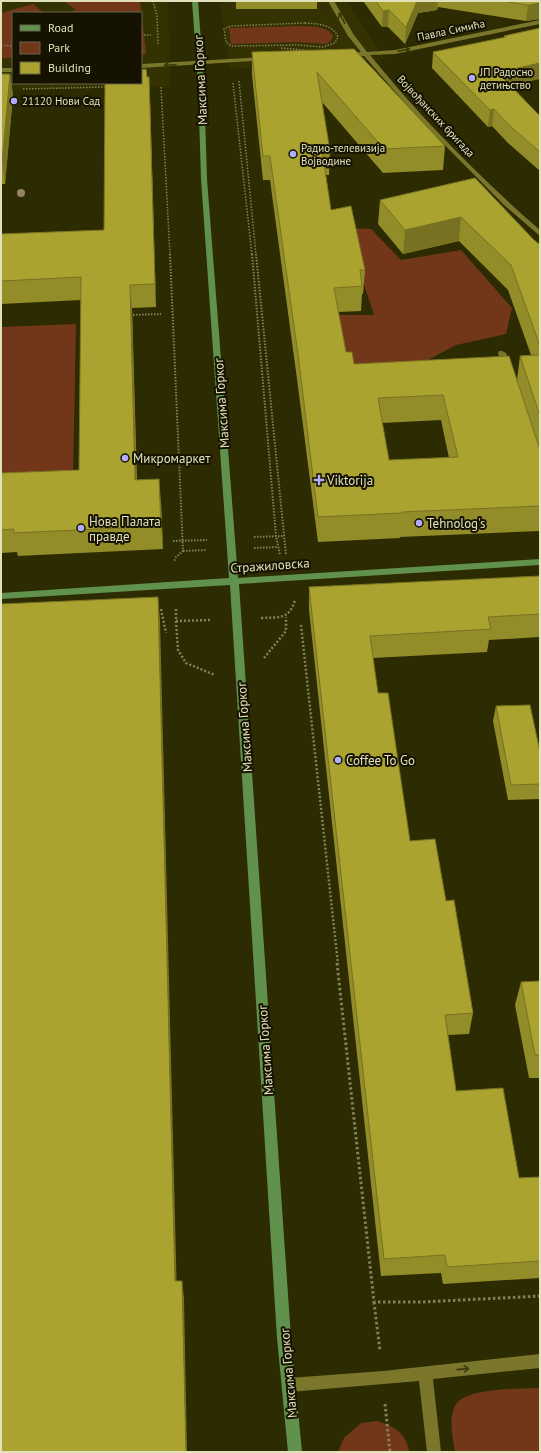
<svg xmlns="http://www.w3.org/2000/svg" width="541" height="1453" font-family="'PT Sans',sans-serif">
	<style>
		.built { fill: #353202; fill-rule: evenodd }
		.green { fill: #723718 }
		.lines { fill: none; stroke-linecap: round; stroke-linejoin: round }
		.path-far3 { stroke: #82815a; stroke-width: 1.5; stroke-dasharray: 1.5 1.5; stroke-linecap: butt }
		.path-far2 { stroke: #82815a; stroke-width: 2; stroke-dasharray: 1.5 1.5; stroke-linecap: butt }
		.path-far1 { stroke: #82815a; stroke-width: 2.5; stroke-dasharray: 2 2; stroke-linecap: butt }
		.path { stroke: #82815a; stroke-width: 3; stroke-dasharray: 2.5 2.5; stroke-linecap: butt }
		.lane { fill: #7a762a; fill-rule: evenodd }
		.street { fill: #7a762a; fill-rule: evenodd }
		.secondary { fill: #60924d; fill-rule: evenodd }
		.tree { fill: #968469 }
		.wall { fill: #928c29; fill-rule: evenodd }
		.shaded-wall { fill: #777222 }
		.building { fill: #aaa330; stroke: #777222; fill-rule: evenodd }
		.oneway { stroke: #38360f }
		.poi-dot { fill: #b1adfa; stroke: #151300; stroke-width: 1.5 }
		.labels { text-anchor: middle; stroke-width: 4; stroke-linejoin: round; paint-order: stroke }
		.far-street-label { font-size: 11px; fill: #e1e1bc; stroke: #151300 }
		.far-poi-label { font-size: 11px; fill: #e1e1bc; stroke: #151300; text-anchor: start }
		.street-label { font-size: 13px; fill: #e1e1bc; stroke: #151300 }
		.poi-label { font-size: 13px; fill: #e1e1bc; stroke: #151300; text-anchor: start }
	</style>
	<rect width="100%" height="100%" fill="#2d2b02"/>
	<!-- built -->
	<g class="built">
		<path d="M1,1h167l2,85 -169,4zM13,13h128v70h-128z"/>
		<path d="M220,1h127l38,58 -155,10z"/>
	</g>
	<!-- green -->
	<g class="green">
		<path d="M64,1h76l6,53 -5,1v-42h-75l10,-3z"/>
		<path d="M33,4l11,9h-31v45h-12v-45z"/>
		<path d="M302,26c11,1 24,-1 31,10l-2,5 -5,3 -28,-2 -67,2 -2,-16z"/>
		<path d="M341,228l30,1 30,31 60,-10 51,58 -6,26 -50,11 -32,17 -77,12 -10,-59h37l-17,-52z"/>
		<path d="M76,324l-3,152 -72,3v-152z"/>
		<path d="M540,1388v64h-85c-2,-14 -7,-32 0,-46 9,-19 66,-17 85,-18z"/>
		<path d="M377,1421c17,5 30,13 32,31h-71l6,-14 17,-15z"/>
	</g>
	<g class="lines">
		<!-- path-far3 -->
		<g class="path-far3">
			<path d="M153,1l4,15 1,28"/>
			<path d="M305,23c13,1 27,1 33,14l-3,6 -12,4 -25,-2 -67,1 -5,-4 -2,-13 7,-3z"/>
			<path d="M141,35h10"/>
			<path d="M1,45l12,1"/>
			<path d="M281,48l35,3"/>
			<path d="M239,81l17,174"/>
			<path d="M233,83l19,172"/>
			<path d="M161,87l9,168"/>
			<path d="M23,89l83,-2"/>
		</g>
		<!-- path-far2 -->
		<g class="path-far2">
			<path d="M170,254l13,297 -7,6 -2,5"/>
			<path d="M252,254l24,282 4,19"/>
			<path d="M256,254l30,301"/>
			<path d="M130,315l31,-1"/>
			<path d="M254,537l30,-1"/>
			<path d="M173,541l34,-1"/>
			<path d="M254,548l24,-1"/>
			<path d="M183,551l24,-1"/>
		</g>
		<!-- path-far1 -->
		<g class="path-far1">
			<path d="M161,609l5,24"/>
			<path d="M176,609v12l36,-1"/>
			<path d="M261,618c18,-1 28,2 34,-18"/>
			<path d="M176,621l2,29 8,13 29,12"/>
			<path d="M301,625l37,339"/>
			<path d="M264,658l22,-27v-14"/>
		</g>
		<!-- path -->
		<g class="path">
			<path d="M337,963l37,339h49l117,-6"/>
			<path d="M374,1302l6,49"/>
			<path d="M385,1404l5,48"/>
		</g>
		<!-- lane -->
		<path class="lane" d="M499,351h3l4,2 5,16 -1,2h-6l-1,-2 -5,-16z"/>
		<!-- street -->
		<g class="street">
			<path d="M328,1h6l20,34 13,17 28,-2 145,-30v4l-145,30 -25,1c51,63 109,122 170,175v6l-36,-31 -86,-87 -54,-62h-19v-2l16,-2 -13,-16z"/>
			<path d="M265,57l3,2 -1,1 -126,8v-4z"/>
			<rect x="1" y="68" width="12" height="4"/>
			<path d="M540,1354v14l-107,11 8,73h-14l-8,-71 -130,11 -5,-2 -2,-5 2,-5 5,-2 94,-7z"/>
		</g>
		<!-- secondary -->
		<path class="secondary" d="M192,1h6l6,82 3,96 31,399 302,-19v6l-301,19 52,754 11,114h-14l-11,-114 -47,-753 -229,14v-6l228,-15 -28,-399 -3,-96z"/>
	</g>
	<!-- trees -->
	<circle class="tree" cx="21" cy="193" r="4"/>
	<!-- wall -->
	<g class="wall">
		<rect x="236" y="1" width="81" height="8"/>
		<path d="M363,1h177v18l-14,2 -88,-14 -1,3 -19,3 -13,31 -17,-17h-6z"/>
		<path d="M540,28l-23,56 -1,8 24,24v55l-32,-28 -16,-17 -4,1 -56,-59 1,-16 71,-14v-2z"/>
		<path d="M354,49l91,97 -2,24 -60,3 -61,-71 8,49 -1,24h-3l5,35 34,60 -2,24h-1l-1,17 -23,1 8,40 8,12 163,16 3,-24 11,-1 -23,-65 -49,-49 -56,13 -25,-30 2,-24 95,-22 58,61 7,6v286l-140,6v1l-82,4 -21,-163 -27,-199h-7l-11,-105v-23zM441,420l8,38 -60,2 -7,-37z"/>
		<path d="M1,74h9l3,21 -8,89h-4z"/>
		<path d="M147,77h2l1,22 6,208 -24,1 5,172 24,22 2,47 -145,7 -1,-4 -16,1v-80l78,-3 2,-170 -80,4v-70l103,-4z"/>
		<path d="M540,576v61l-51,3 -2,12 -114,6 5,35 32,148 36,60 27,112 -4,21 -21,1 8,56 63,87 21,-1v101l-97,6 -2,-11 -60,3 -72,-666v-23z"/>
		<path d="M496,706l44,46v47l-32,1 -15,-79z"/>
		<path d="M540,981v97h-11l-14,-73 6,-23z"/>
	</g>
	<!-- shaded-wall -->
	<g class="shaded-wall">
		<path d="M417,1h21l-1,9 -19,3 -13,31 1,-17z"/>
		<path d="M540,3v16l-14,2 2,-16z"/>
		<path d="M389,10l-1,17h-6l1,-16z"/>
		<path d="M540,63v16l-23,5 -1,11 -11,-15 4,-10z"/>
		<path d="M10,74l3,21 -8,89 -3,-22z"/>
		<path d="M149,77l1,22 6,208 -1,-23z"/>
		<path d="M494,109l-2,17 -4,1 2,-17z"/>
		<path d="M461,217l-2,24 -56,13 2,-24z"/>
		<path d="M130,285l2,23 5,195 -2,-23z"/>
		<path d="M159,479l2,23 2,47 -2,-23z"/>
		<path d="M158,597l2,23 17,678 -2,-17z"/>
		<path d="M182,1281l2,17 3,154h-1z"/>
	</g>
	<!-- building -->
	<g class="building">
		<path d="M376,1h41l-11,26 -17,-17 -6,1z"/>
		<path d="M502,1h38v2l-12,2z"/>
		<path d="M540,28v35l-31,7 9,8 -13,2 35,36v36l-30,-26 -16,-17 -4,1 -57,-58 73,-15 -2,-1z"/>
		<path d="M354,49l91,97 -61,3 -67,-77 13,79h-8l9,59 20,-4 14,64h-5l2,16 -28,2 12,64h6l2,12 155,-8 30,91 1,1v58l-138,6v1l-84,4 -20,-163 -28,-198h-7l-11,-104zM443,395l15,62 -69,3 -11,-62z"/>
		<path d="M146,69l1,8h2l6,207 -25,1 5,195 24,-1 2,47 -147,7v-4l-13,1v-57l78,-3 2,-193 -80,4v-47l103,-4 1,-147h36v-13z"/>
		<path d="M1,74h9l-8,88h-1z"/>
		<path d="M475,178l58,61 7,6v101l-29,-81 -50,-48 -56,13 -25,-30z"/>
		<path d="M540,355v61l-20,-60z"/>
		<path d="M540,576v38l-52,3 3,12 -121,7 8,57h10l22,148 25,-2 11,62 8,-1 19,113 -28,2 11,76 47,-3 16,90 21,-1v84l-93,6 -2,-12 -61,4 -75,-672z"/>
		<path d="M158,597l17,684h7l4,171h-185v-848z"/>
		<path d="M530,705l10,47v32l-29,1 -15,-79z"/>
		<path d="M540,981v74h-5l-14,-73z"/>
	</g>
	<!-- one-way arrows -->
	<defs><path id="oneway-shaft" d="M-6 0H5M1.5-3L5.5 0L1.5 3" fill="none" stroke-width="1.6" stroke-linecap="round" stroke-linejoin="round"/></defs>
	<g class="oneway">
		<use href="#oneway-shaft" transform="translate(342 18) rotate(-118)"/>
		<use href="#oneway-shaft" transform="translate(404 50) rotate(-12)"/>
		<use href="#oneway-shaft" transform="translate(170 65) rotate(177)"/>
		<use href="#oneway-shaft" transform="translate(463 1369) rotate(-6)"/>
	</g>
	<!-- markers -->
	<g class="poi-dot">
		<circle cx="472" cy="78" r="4"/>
		<circle cx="14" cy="101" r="4"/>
		<circle cx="293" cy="154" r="4"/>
		<circle cx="125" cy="458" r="4"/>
		<path d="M317 474h4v4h4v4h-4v4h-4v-4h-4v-4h4z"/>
		<circle cx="419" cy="523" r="4"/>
		<circle cx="81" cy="528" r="4"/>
		<circle cx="338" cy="760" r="4"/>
	</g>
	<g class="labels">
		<!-- far-street labels -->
		<g class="far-street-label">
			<text transform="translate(451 30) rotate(-12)" y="4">Павла Симића</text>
			<text transform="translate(436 116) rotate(47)" y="4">Војвођанских бригада</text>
		</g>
		<!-- far-poi labels -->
		<g class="far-poi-label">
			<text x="480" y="76">ЈП Радосно<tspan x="480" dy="13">детињство</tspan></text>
			<text x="22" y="105">21120 Нови Сад</text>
			<text x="301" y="152">Радио-телевизија<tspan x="301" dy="13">Војводине</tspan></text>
		</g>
		<!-- street labels -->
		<g class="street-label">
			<text transform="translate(200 80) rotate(-93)" y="5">Максима Горког</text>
			<text transform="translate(221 403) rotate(-94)" y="5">Максима Горког</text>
			<text transform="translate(270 565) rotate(-4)" y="5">Стражиловска</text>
			<text transform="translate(244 727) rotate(-94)" y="5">Максима Горког</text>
			<text transform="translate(265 1050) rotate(-94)" y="5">Максима Горког</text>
			<text transform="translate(288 1373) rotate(-95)" y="5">Максима Горког</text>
		</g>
		<!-- poi labels -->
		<g class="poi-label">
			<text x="133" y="463">Микромаркет</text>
			<text x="327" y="485">Viktorija</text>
			<text x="89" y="526">Нова Палата<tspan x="89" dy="15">правде</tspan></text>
			<text x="427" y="528">Tehnolog's</text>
			<text x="346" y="765">Coffee To Go</text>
		</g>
	</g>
	<!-- border -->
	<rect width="541" height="1453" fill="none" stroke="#e1e1bc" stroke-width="4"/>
	<!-- legend -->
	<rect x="12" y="12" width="130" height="72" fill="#151300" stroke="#67654b"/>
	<rect x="20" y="25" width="20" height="6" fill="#60924d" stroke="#67654b"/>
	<text x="48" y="32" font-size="12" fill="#e1e1bc">Road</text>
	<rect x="20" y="42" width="20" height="12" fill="#723718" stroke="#67654b"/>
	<text x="48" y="52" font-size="12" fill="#e1e1bc">Park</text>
	<rect x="20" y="62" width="20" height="12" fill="#aaa330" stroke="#67654b"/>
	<text x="48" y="72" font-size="12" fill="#e1e1bc">Building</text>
</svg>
